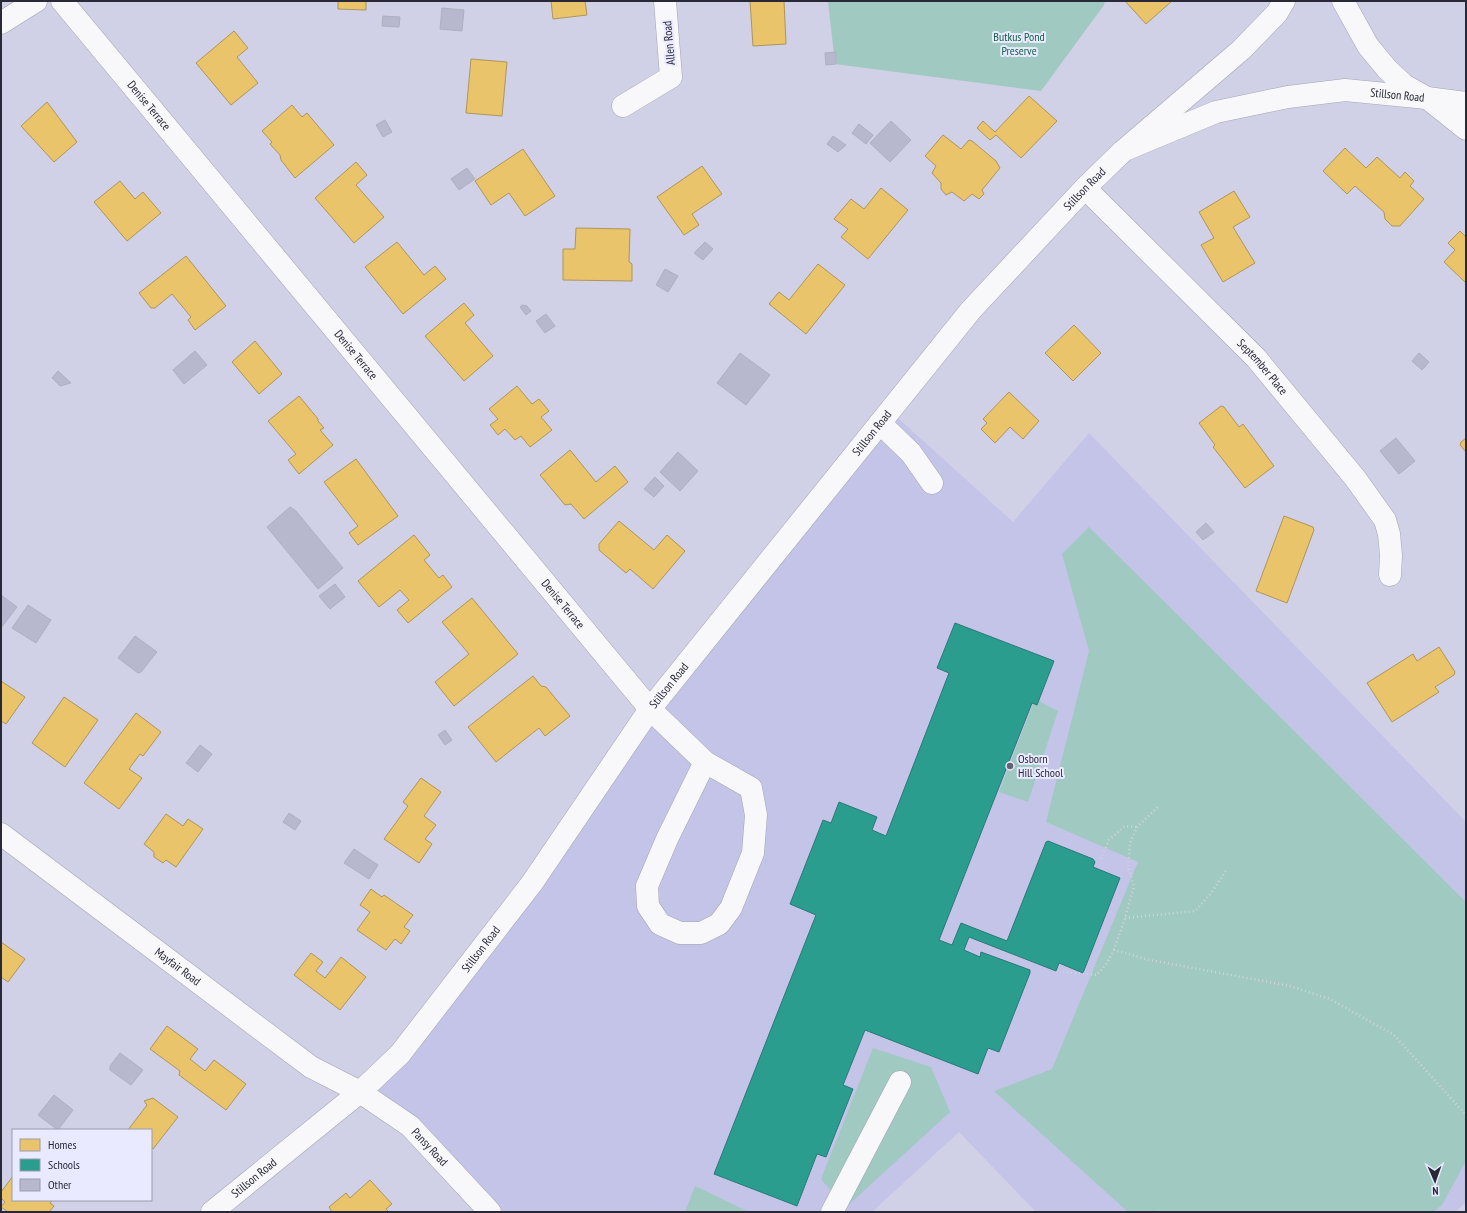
<svg xmlns="http://www.w3.org/2000/svg" width="1467" height="1213" font-family="'PT Sans Narrow',sans-serif">
	<style>
		.built { fill: #c3c4e8 }
		.green { fill: #a0c9c1 }
		.homes { fill: #e9c46a; stroke: #af955b }
		.schools { fill: #2a9d8f; stroke: #297a75 }
		.building { fill: #b7b7ce; stroke: #afafc1 }
		.lines { fill: none; stroke-linecap: round; stroke-linejoin: round }
		.minor-casing { stroke: #a4a4b5; stroke-width: 23 }
		.major-casing { stroke: #a4a4b5; stroke-width: 23 }
		.path { stroke: #d3d3da; stroke-width: 2.5; stroke-dasharray: 1 3; stroke-linecap: butt }
		.minor { stroke: #f8f8fb; stroke-width: 22 }
		.major { stroke: #f8f8fb; stroke-width: 22 }
		.poi-dot { fill: #636374; stroke: #e9eaff; stroke-width: 1.5 }
		.labels { text-anchor: middle; stroke-width: 4; stroke-linejoin: round; paint-order: stroke }
		.park-label { font-size: 12px; fill: #146045; stroke: #e9eaff }
		.street-label { font-size: 12px; fill: #282837; stroke: #e9eaff }
		.poi-label { font-size: 12px; fill: #282837; stroke: #e9eaff; text-anchor: start }
	</style>
	<rect width="100%" height="100%" fill="#d0d0e6"/>
	<!-- built -->
	<path class="built" d="M890,411l123,111 76,-89 377,389v380l-11,10h-419l-77,-80 -87,80h-382l-130,-120z"/>
	<!-- green -->
	<g class="green">
		<path d="M828,1h277l-1,4 -63,86 -206,-27z"/>
		<path d="M1089,527l377,375v259l-24,44 -9,7h-273l-2,-3 -1,3h-29l-134,-121 58,-22 86,-207 -92,-40 43,-171 -27,-97z"/>
		<path d="M1039,701l19,10 -30,91 -29,-10 34,-88 4,1z"/>
		<path d="M873,1048l58,19 19,45 -105,96 -24,-29z"/>
		<path d="M695,1186l54,26h-64z"/>
	</g>
	<!-- homes -->
	<g class="homes">
		<path d="M338,1h28v9l-28,-1z"/>
		<path d="M551,1h34l2,14 -34,4z"/>
		<path d="M750,1h34l2,43 -33,2z"/>
		<path d="M1125,1h47l-26,23z"/>
		<path d="M234,31l14,17 -11,9 21,26 -27,22 -35,-42z"/>
		<path d="M471,59l36,3 -5,54 -36,-3z"/>
		<path d="M1029,96l28,25 -36,37 -25,-23 -6,5 -13,-12 6,-7 12,11z"/>
		<path d="M47,102l30,40 -23,20 -33,-36z"/>
		<path d="M292,105l10,12 5,-4 27,32 -39,33 -14,-18 -1,-5 -10,-11 2,-2 -10,-11z"/>
		<path d="M943,135l18,14 8,-9 3,1 24,20 4,7 -18,22 2,4 -5,5 -7,-5 -8,7 -12,-9 -6,3 -5,-6v-6l-9,-10 4,-7 -11,-10z"/>
		<path d="M1345,148l21,20 11,-11 23,21 5,-6 9,9 -4,5 14,13 -24,27h-8l-7,-7 -1,-7 -29,-26 -8,8 -24,-23z"/>
		<path d="M523,149l32,47 -30,20 -16,-23 -18,12 -16,-24z"/>
		<path d="M356,162l11,13 -11,10 28,32 -30,26 -39,-45z"/>
		<path d="M702,166l20,28 -30,20 7,11 -15,10 -27,-38z"/>
		<path d="M120,181l15,18 8,-7 18,21 -34,28 -33,-39z"/>
		<path d="M881,188l27,22 -40,49 -27,-22 7,-8 -14,-10 17,-20 13,10z"/>
		<path d="M1234,191l16,26 -17,10 22,36 -32,19 -22,-37 13,-7 -15,-26z"/>
		<path d="M576,228l54,1 -1,33 3,2v17l-69,-1v-31h12z"/>
		<path d="M1460,231l6,6v46l-22,-21 11,-12 -7,-7z"/>
		<path d="M397,242l27,33 11,-9 11,13 -43,35 -38,-47z"/>
		<path d="M186,256l40,50 -31,24 -7,-10 3,-3 -19,-23 -17,14h-4l-12,-15z"/>
		<path d="M818,264l27,21 -39,49 -37,-30 10,-12 10,8z"/>
		<path d="M464,303l10,12 -9,8 28,33 -29,25 -39,-45z"/>
		<path d="M1074,325l27,28 -28,28 -28,-28z"/>
		<path d="M255,341l27,33 -23,20 -27,-32z"/>
		<path d="M517,386l15,18 7,-5 10,12 -8,6 11,13 -22,17 -9,-11 -6,4 -10,-11 -7,6 -8,-10 8,-6 -9,-10z"/>
		<path d="M1009,392l30,29 -16,18 -13,-12 -15,16 -14,-14 6,-6 -4,-4z"/>
		<path d="M299,396l19,23v2l6,7 -4,2 13,15 -34,29 -11,-14 8,-6 -28,-33z"/>
		<path d="M1221,406l3,1 15,20 4,-3 31,42 -29,22 -32,-41 2,-2 -16,-22z"/>
		<path d="M1466,438v14l-6,-7 1,-3z"/>
		<path d="M570,450l26,32 19,-16 13,16 -44,37 -13,-15 -6,1 -25,-30z"/>
		<path d="M356,459l42,57 -40,29 -9,-12 9,-7 -34,-44z"/>
		<path d="M1284,516l29,11 1,3 -27,73 -31,-12z"/>
		<path d="M619,521l35,29 13,-15 18,16 -32,38 -23,-20 -4,4 -27,-23v-6z"/>
		<path d="M414,535l16,20 -6,5 15,18 4,-3 9,12 -44,36 -11,-13 12,-10 -9,-10 -21,17 -21,-26z"/>
		<path d="M472,598l46,56 -64,52 -19,-24 34,-28 -27,-32z"/>
		<path d="M1439,647l16,25 -1,3 -19,12 4,5 -47,30 -25,-39 46,-29 4,7z"/>
		<path d="M533,676l8,10 5,1 24,29 -25,20 -6,-8 -43,34 -28,-35z"/>
		<path d="M1,681l24,16 -19,27 -5,-3z"/>
		<path d="M64,697l34,23 -33,47 -33,-24z"/>
		<path d="M136,713l25,19 -18,24 -3,-2 -11,15 13,9 -23,31 -35,-26z"/>
		<path d="M421,778l20,14 -17,24 12,9 -11,14 7,5 -13,19 -35,-24 24,-33 -5,-4z"/>
		<path d="M166,814l17,12 5,-7 15,10 -27,38 -10,-7 -3,3 -9,-6v-5l-10,-8z"/>
		<path d="M371,889l11,8 2,-2 29,20 -9,12 6,4 -9,13 -6,-5 -9,11 -29,-20 13,-18 -10,-7z"/>
		<path d="M1,942l24,17 -17,23 -7,-5z"/>
		<path d="M311,953l12,9 -7,9 9,7 16,-21 25,20 -26,33 -46,-35z"/>
		<path d="M167,1026l31,23 -8,10 15,12 9,-11 32,24 -20,26 -47,-35 1,-4 -30,-22z"/>
		<path d="M153,1098l25,19 -25,32 -2,-2v-17h-23l19,-25 -3,-4z"/>
		<path d="M13,1176v24h40l-3,3 4,3 -5,6h-41l-7,-5 4,-5 -4,-4v-6z"/>
		<path d="M370,1180l22,24 -6,5 3,3h-57l-3,-5 17,-14 4,5z"/>
	</g>
	<!-- schools -->
	<path class="schools" d="M955,623l99,38 -17,44 -5,-2 -93,237 13,5 9,-22 46,18 39,-99 2,-1 45,18 2,3 -2,5 27,11 -37,95 -24,-10 -3,8 -87,-34 -5,13 16,7 1,-5 49,18v3l-31,79 -11,-4 -10,26 -113,-44 -22,55 10,4 -27,68 -9,-3 -20,52 -83,-32 102,-259 -26,-11 33,-84 8,3 8,-21 38,15 -5,13 14,6 63,-163 -12,-5z"/>
	<!-- building -->
	<g class="building">
		<path d="M442,8l22,2 -2,21 -22,-2z"/>
		<path d="M383,16l17,1 -1,10 -17,-1z"/>
		<path d="M836,52v12l-10,1 -1,-12z"/>
		<path d="M385,120l7,12 -9,5 -7,-12z"/>
		<path d="M891,121l20,19 -21,22 -20,-19z"/>
		<path d="M859,124l14,11 -7,9 -14,-11z"/>
		<path d="M833,136l13,9 -8,7 -11,-8z"/>
		<path d="M467,168l8,11 -16,11 -8,-11z"/>
		<path d="M705,242l8,7 -10,11 -9,-7z"/>
		<path d="M665,269l13,7 -10,16 -12,-7z"/>
		<path d="M523,305l4,1 4,5 -5,4 -6,-8z"/>
		<path d="M546,314l9,12 -10,7 -9,-12z"/>
		<path d="M195,351l12,14 -23,19 -11,-14z"/>
		<path d="M740,353l30,22 -24,30 -29,-22z"/>
		<path d="M1419,353l10,9 -7,8 -10,-9z"/>
		<path d="M58,371l13,12 -11,3 -8,-8z"/>
		<path d="M1396,438l19,23 -16,13 -19,-23z"/>
		<path d="M678,452l20,19 -18,20 -20,-19z"/>
		<path d="M655,477l9,9 -10,11 -10,-8z"/>
		<path d="M290,507l6,4 47,57 -25,21 -51,-62z"/>
		<path d="M1206,523l8,9 -11,8 -7,-8z"/>
		<path d="M335,584l10,13 -15,12 -11,-13z"/>
		<path d="M1,595l16,12 -16,21z"/>
		<path d="M28,605l23,15 -15,23 -24,-15z"/>
		<path d="M135,636l22,16 -16,20 -3,1 -20,-15z"/>
		<path d="M445,730l7,10 -7,5 -7,-10z"/>
		<path d="M200,745l12,9 -14,18 -12,-9z"/>
		<path d="M289,813l12,8 -6,9 -12,-8z"/>
		<path d="M354,849l24,16 -9,14 -25,-16z"/>
		<path d="M120,1053l23,17 -12,15 -21,-15v-4z"/>
		<path d="M54,1095l19,15 -15,20 -20,-15z"/>
	</g>
	<g class="lines">
		<!-- minor casing -->
		<g class="minor-casing">
			<g id="minor">
				<path id="s1" d="M62,1l588,708 55,53 46,26 5,27 -3,38 -22,55 -12,16 -18,9h-21l-20,-9 -12,-18 -1,-20 20,-47 38,-77"/>
				<path d="M1343,1l25,45 19,23 17,16 23,13 39,31"/>
				<path d="M1,23l35,-22"/>
				<path d="M623,106l48,-29 -6,-76"/>
				<path id="s2" d="M1127,149l89,-37 72,-15 57,-7 82,8 39,5"/>
				<path id="s3" d="M1085,188l171,170 99,120 30,42 4,14 2,21 -1,20"/>
				<path d="M880,423l31,30 21,30"/>
				<path id="s4" d="M1,834l310,233 49,25 50,34 80,86"/>
				<path d="M832,1212l68,-130"/>
			</g>
		</g>
		<!-- major casing -->
		<g class="major-casing">
			<g id="major">
				<path id="s5" d="M212,1212l148,-120 40,-38 132,-171 118,-174 321,-399 114,-122 38,-37 118,-101 36,-37 7,-12"/>
			</g>
		</g>
		<!-- path -->
		<g class="path">
			<path d="M1101,859l8,-19 16,-14 12,1"/>
			<path d="M1125,918l70,-7 17,-19 15,-23"/>
			<path d="M1114,950l11,-32 9,-32 -6,-19 2,-24 7,-16 21,-20"/>
			<path d="M1063,972l34,3 9,-11 8,-14 36,10 140,26 40,13 64,36 72,80"/>
		</g>
		<!-- minor -->
		<use href="#minor" class="minor"/>
		<!-- major -->
		<use href="#major" class="major"/>
	</g>
	<!-- markers -->
	<circle class="poi-dot" cx="1010" cy="766" r="4"/>
	<g class="labels">
		<!-- park labels -->
		<g class="park-label">
			<text x="1019" y="41">Butkus Pond<tspan x="1019" dy="14">Preserve</tspan></text>
		</g>
		<!-- street labels -->
		<g class="street-label">
			<text transform="translate(669 43) rotate(-95)" y="4">Allen Road</text>
			<text dy="4" stroke="none"><textPath href="#s2" startOffset="280">Stillson Road</textPath></text>
			<text dy="4" stroke="none"><textPath href="#s1" startOffset="136">Denise Terrace</textPath></text>
			<text dy="4" stroke="none"><textPath href="#s5" startOffset="1350">Stillson Road</textPath></text>
			<text dy="4" stroke="none"><textPath href="#s1" startOffset="460">Denise Terrace</textPath></text>
			<text dy="4" stroke="none"><textPath href="#s3" startOffset="252">September Place</textPath></text>
			<text dy="4" stroke="none"><textPath href="#s5" startOffset="1026">Stillson Road</textPath></text>
			<text dy="4" stroke="none"><textPath href="#s1" startOffset="784">Denise Terrace</textPath></text>
			<text dy="4" stroke="none"><textPath href="#s5" startOffset="702">Stillson Road</textPath></text>
			<text dy="4" stroke="none"><textPath href="#s5" startOffset="378">Stillson Road</textPath></text>
			<text dy="4" stroke="none"><textPath href="#s4" startOffset="221">Mayfair Road</textPath></text>
			<text dy="4" stroke="none"><textPath href="#s4" startOffset="532">Pansy Road</textPath></text>
			<text dy="4" stroke="none"><textPath href="#s5" startOffset="54">Stillson Road</textPath></text>
		</g>
		<!-- poi labels -->
		<g class="poi-label">
			<text x="1018" y="763">Osborn<tspan x="1018" dy="14">Hill School</tspan></text>
		</g>
	</g>
	<!-- border -->
	<rect width="1467" height="1213" fill="none" stroke="#282837" stroke-width="4"/>
	<!-- legend -->
	<rect x="12" y="1129" width="140" height="72" fill="#e9eaff" stroke="#9c9caf"/>
	<rect x="20" y="1139" width="20" height="12" fill="#e9c46a" stroke="#9c9caf"/>
	<text x="48" y="1149" font-size="12" fill="#282837">Homes</text>
	<rect x="20" y="1159" width="20" height="12" fill="#2a9d8f" stroke="#9c9caf"/>
	<text x="48" y="1169" font-size="12" fill="#282837">Schools</text>
	<rect x="20" y="1179" width="20" height="12" fill="#b7b7ce" stroke="#9c9caf"/>
	<text x="48" y="1189" font-size="12" fill="#282837">Other</text>
	<!-- north arrow -->
	<g transform="translate(1435 1181) rotate(178)" stroke="#e9eaff" stroke-width="3" paint-order="stroke">
	<path d="M0-3L7 15L0 10L-7 15Z" fill="#282837"/>
	<text y="-6" font-size="11" font-weight="bold" text-anchor="middle" fill="#282837">N</text>
	</g>
</svg>
